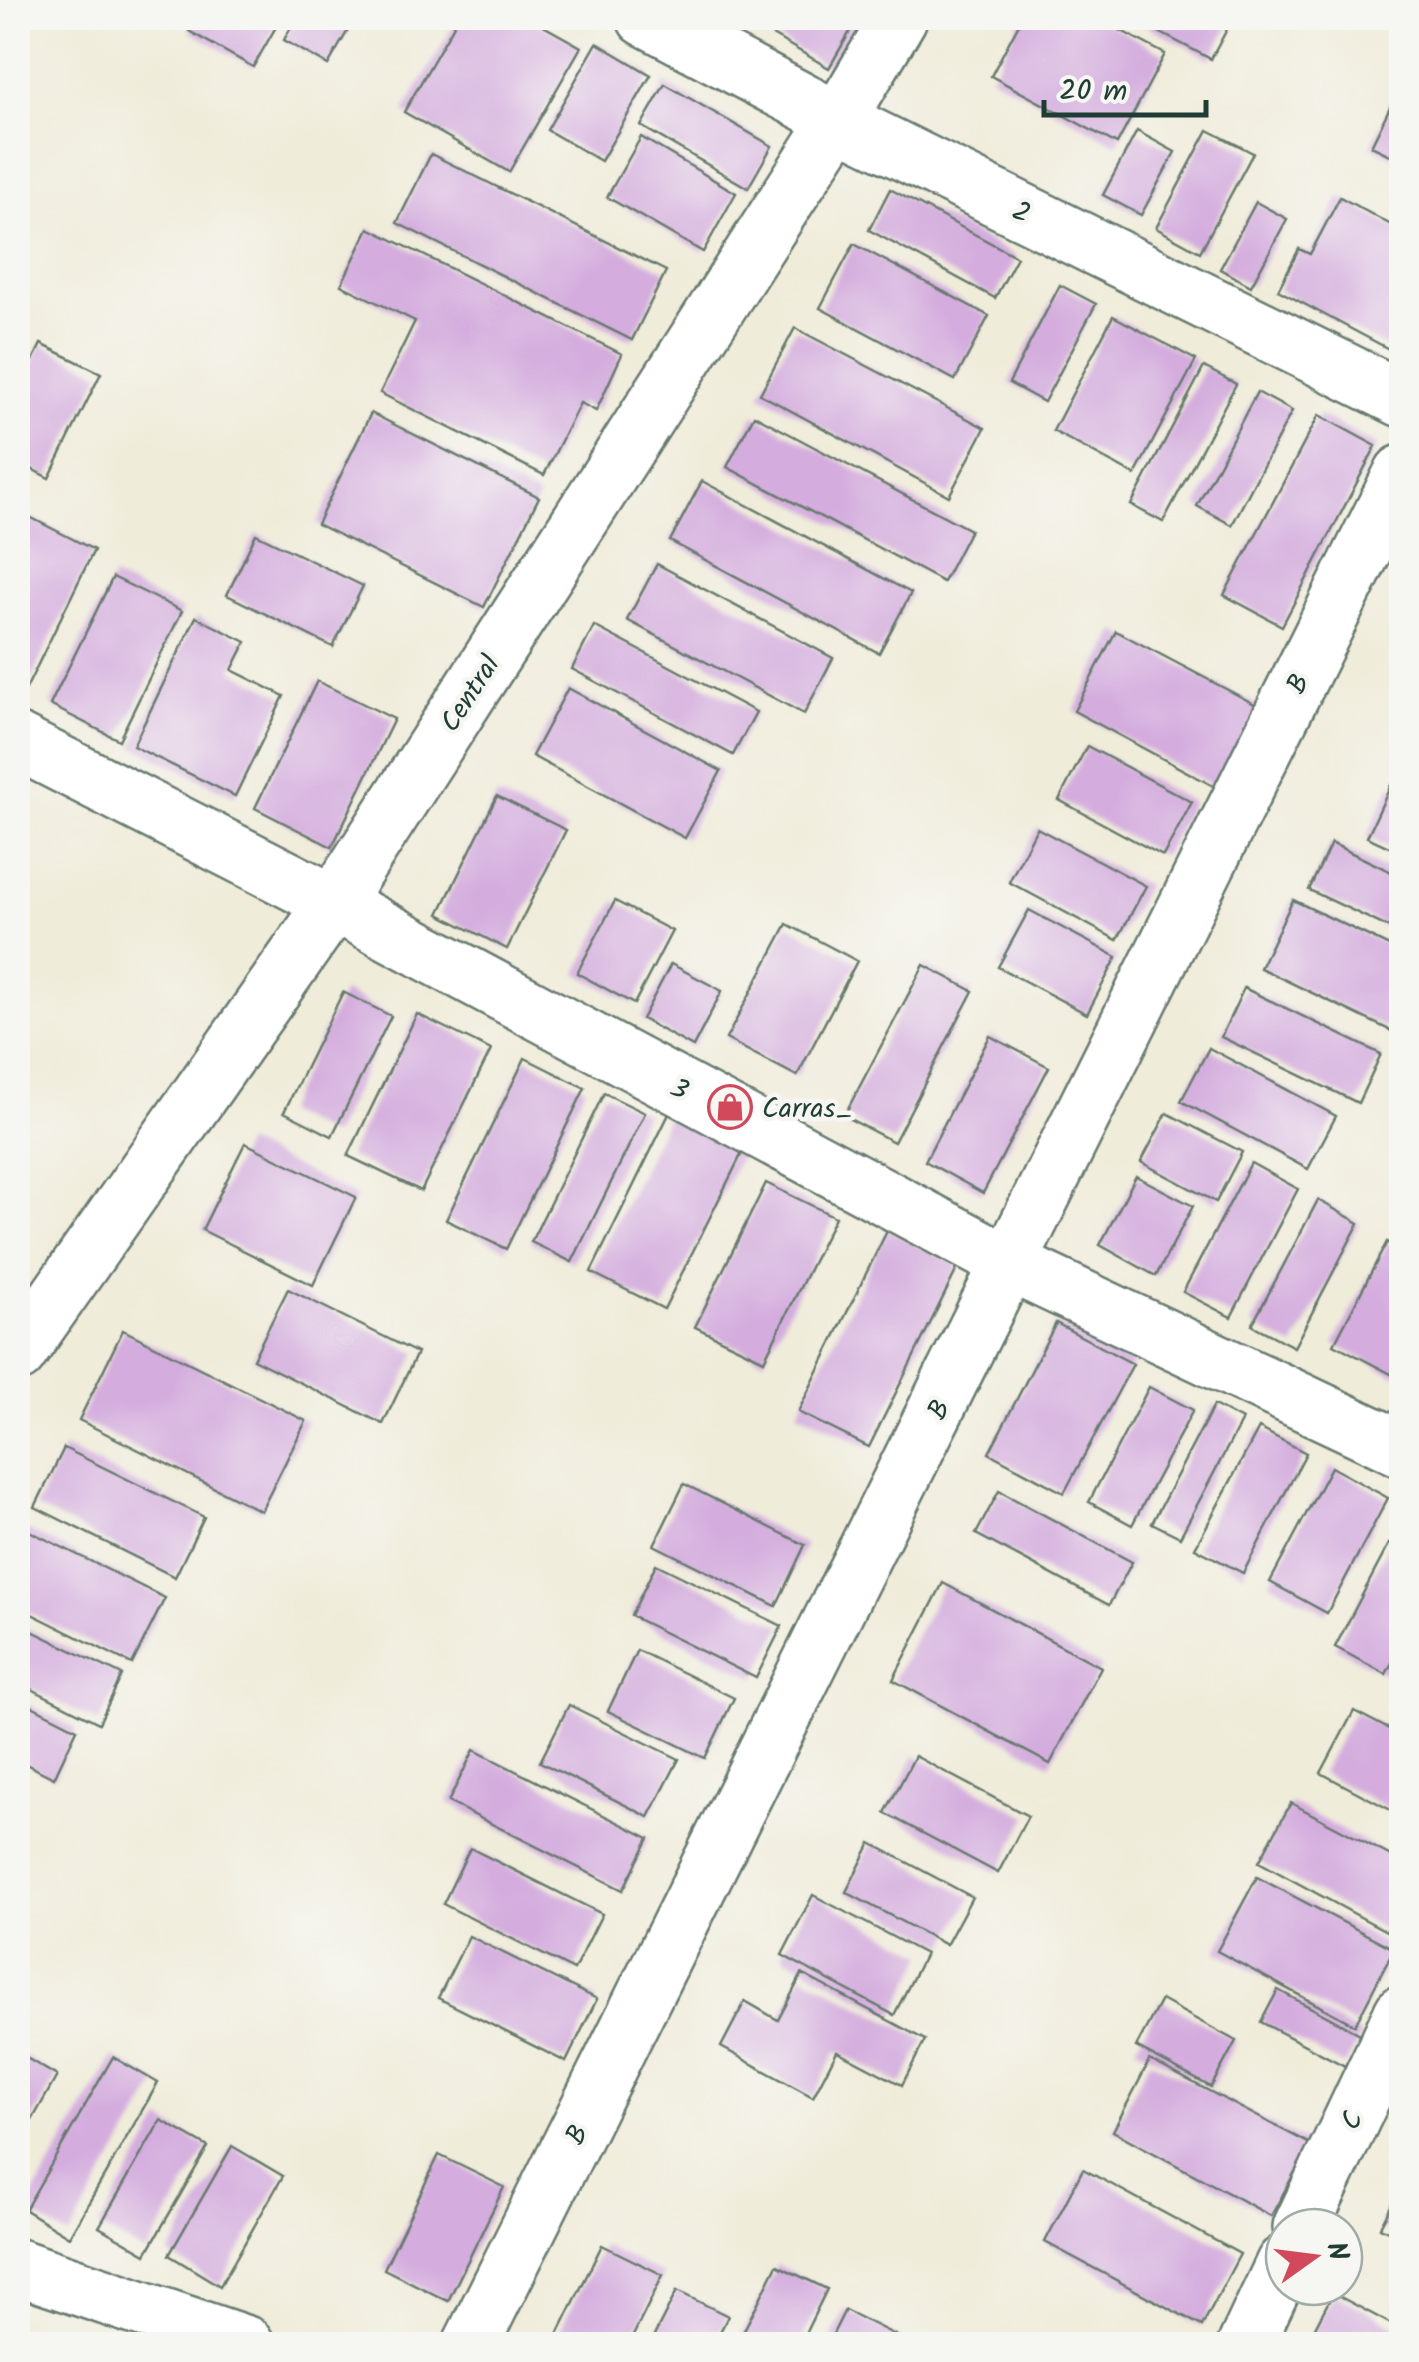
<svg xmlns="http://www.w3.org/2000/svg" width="1419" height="2362" font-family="Kalam,sans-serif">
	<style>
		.building { fill: #d4adde }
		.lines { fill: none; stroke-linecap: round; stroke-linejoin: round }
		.minor-casing { stroke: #687a6e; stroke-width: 60 }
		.tertiary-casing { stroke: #687a6e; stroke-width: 60 }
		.minor { stroke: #fff; stroke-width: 55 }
		.tertiary { stroke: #fff; stroke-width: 55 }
		.labels { text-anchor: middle; stroke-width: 9; stroke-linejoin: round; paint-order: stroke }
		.street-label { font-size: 28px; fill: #1f3d34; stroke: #f6f6f2 }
		.poi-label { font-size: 28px; fill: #1f3d34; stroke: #f6f6f2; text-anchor: start }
	</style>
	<rect width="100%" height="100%" fill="#f6f6f2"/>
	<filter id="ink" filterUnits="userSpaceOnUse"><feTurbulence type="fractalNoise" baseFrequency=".01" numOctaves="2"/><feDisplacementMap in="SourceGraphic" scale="20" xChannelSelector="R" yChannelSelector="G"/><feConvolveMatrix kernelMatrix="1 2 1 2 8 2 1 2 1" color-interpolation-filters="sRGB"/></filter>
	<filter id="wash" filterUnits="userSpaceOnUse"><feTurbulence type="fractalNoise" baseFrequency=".0048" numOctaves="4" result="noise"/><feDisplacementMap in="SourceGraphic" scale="40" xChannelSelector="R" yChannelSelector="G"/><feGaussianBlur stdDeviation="2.25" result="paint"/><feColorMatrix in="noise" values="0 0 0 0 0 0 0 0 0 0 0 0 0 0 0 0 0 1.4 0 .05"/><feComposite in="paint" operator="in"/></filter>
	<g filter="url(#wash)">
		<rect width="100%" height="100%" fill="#f0ecda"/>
		<g id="blocks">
			<!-- building -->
			<g class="building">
				<path d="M196,18h85l-28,49 -64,-36z"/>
				<path d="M296,18h59l-27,47 -44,-25z"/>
				<path d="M458,18h71l52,29 -72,125 -105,-60z"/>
				<path d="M743,18h115l-29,50z"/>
				<path d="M1022,18h75l68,36 -48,90 -126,-68z"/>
				<path d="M1132,18h101l-22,41z"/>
				<path d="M1402,27v23l-10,-4z"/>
				<path d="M597,43l54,32 -50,86 -54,-31z"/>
				<path d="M1402,82v79l-31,-15z"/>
				<path d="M665,84l107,62 -24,42 -107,-62z"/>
				<path d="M1208,130l45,23 -53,99 -44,-24z"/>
				<path d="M1137,131l38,21 -34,63 -38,-20z"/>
				<path d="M641,137l95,56 -33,59 -96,-55z"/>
				<path d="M431,154l235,117 -34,69 -235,-117z"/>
				<path d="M890,189l127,68 -22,41 -126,-68z"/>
				<path d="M1340,197l62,34v125l-124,-66 21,-41 11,5z"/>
				<path d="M1256,202l31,17 -36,67 -31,-17z"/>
				<path d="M369,228l253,126 -26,57 -16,-8 -36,72 -164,-82 35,-72 -74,-36z"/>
				<path d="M854,244l135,72 -34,64 -135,-72z"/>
				<path d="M1060,285l36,19 -52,98 -35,-19z"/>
				<path d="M1113,316l83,44 -61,115 -82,-44z"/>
				<path d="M795,328l190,100 -36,68 -189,-102z"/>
				<path d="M41,344l60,29 -52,105 -31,-16v-71z"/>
				<path d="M1204,367l32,17 -73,138 -32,-17z"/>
				<path d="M1257,392l35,19 -60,114 -35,-19z"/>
				<path d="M371,413l168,84 -55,110 -167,-83z"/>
				<path d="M754,415l216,115 -27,52 -216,-115z"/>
				<path d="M1319,415l57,31 -94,180 -58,-31z"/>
				<path d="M702,481l209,112 -32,60 -209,-112z"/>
				<path d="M18,511l76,39 -71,145 -5,-3z"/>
				<path d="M256,534l107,52 -30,61 -106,-52z"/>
				<path d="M657,564l176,94 -29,56 -177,-94z"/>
				<path d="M113,577l69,34 -63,129 -69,-35z"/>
				<path d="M196,617l50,25 -14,28 52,26 -49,100 -102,-50z"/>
				<path d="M594,626l162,86 -23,43 -161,-86z"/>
				<path d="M1116,631l146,77 -43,81 -145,-78z"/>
				<path d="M317,681l77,38 -62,128 -77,-39z"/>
				<path d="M568,688l153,83 -36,67 -153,-82z"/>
				<path d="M1087,746l105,56 -29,54 -104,-56z"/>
				<path d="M1391,785l11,5v63l-35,-16z"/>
				<path d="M497,796l69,34 -59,119 -68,-35z"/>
				<path d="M1037,828l109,58 -29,54 -108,-58z"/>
				<path d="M1331,843l71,34v57l-93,-44z"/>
				<path d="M1293,900l109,52v84l-142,-68z"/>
				<path d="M615,901l57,30 -38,73 -57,-31z"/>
				<path d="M1029,910l88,47 -30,57 -89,-47z"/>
				<path d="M787,924l70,37 -60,115 -71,-37z"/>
				<path d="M671,964l51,27 -29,56 -51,-28z"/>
				<path d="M924,965l49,26 -79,151 -50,-26z"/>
				<path d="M1244,988l137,66 -23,49 -137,-66z"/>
				<path d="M343,992l48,24 -59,120 -48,-24z"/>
				<path d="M417,1014l74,36 -70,141 -73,-35z"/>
				<path d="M990,1036l59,31 -66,126 -58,-32z"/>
				<path d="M1209,1048l127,68 -28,53 -127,-68z"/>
				<path d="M525,1058l60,30 -79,161 -60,-29z"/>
				<path d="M604,1093l41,20 -73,149 -41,-20z"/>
				<path d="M1167,1113l75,39 -26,50 -75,-40z"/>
				<path d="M669,1114l74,37 -79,158 -73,-37z"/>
				<path d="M245,1143l111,54 -43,88 -111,-55z"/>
				<path d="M1251,1163l47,26 -67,128 -48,-25z"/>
				<path d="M1136,1176l57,30 -37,70 -56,-31z"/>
				<path d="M766,1183l69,34 -71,143 -69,-33z"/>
				<path d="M1318,1200l41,23 -65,124 -42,-22z"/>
				<path d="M888,1229l71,36 -90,182 -71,-35z"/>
				<path d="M1387,1242l15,7v114l-7,13 -61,-32z"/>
				<path d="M288,1289l129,64 -34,71 -130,-65z"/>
				<path d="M1056,1323l77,41 -69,129 -75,-40z"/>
				<path d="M123,1330l183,91 -45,90 -182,-91z"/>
				<path d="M1149,1387l44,23 -61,115 -43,-23z"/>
				<path d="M1214,1405l28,15 -62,117 -28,-14z"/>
				<path d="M1259,1428l47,25 -63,120 -48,-25z"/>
				<path d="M64,1448l140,69 -29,60 -140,-70z"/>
				<path d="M1331,1467l57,31 -61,115 -57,-31z"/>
				<path d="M684,1484l121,61 -29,61 -122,-61z"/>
				<path d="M999,1491l133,71 -23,43 -133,-71z"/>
				<path d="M19,1526l146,72 -33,66 -114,-57z"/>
				<path d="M1389,1544l13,7v93l-16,30 -51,-27z"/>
				<path d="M656,1564l126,62 -26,52 -125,-62z"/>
				<path d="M943,1583l158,84 -51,97 -157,-84z"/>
				<path d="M18,1624l104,51 -23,48 -81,-41z"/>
				<path d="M637,1650l97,48 -29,60 -97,-47z"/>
				<path d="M18,1699l59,30 -23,49 -36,-18z"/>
				<path d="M569,1705l110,54 -30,58 -109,-55z"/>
				<path d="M1354,1711l48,25v80l-81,-43z"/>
				<path d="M474,1750l175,88 -26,52 -175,-88z"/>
				<path d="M915,1756l113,60 -30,57 -113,-60z"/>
				<path d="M1291,1803l111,59 -3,76 -140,-76z"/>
				<path d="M871,1843l101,54 -26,48 -100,-53z"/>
				<path d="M470,1848l132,66 -28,56 -131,-66z"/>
				<path d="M1257,1877l137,72 -39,76 -138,-74z"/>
				<path d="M813,1895l112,59 -31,61 -112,-60z"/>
				<path d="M469,1936l128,63 -31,63 -128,-64z"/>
				<path d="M802,1974l123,66 -23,45 -65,-34 -24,46 -92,-50 24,-46 33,19z"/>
				<path d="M1278,1990l84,45 -17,31 -84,-44z"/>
				<path d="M1161,2000l75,41 -25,46 -75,-40z"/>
				<path d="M18,2053l39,23 -39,69z"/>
				<path d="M113,2057l45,26 -89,154 -44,-27z"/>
				<path d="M1150,2060l160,84 -39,72 -158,-85z"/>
				<path d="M161,2120l47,27 -62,107 -47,-27z"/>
				<path d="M232,2146l51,30 -63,110 -51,-31z"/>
				<path d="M439,2155l65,32 -56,114 -64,-32z"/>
				<path d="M1083,2169l157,85 -38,72 -157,-84z"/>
				<path d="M1402,2185v53l-22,-11z"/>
				<path d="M602,2245l61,30 -34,69h-76z"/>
				<path d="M777,2265l50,24 -27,55h-63z"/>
				<path d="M677,2291l51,25 -14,28h-64z"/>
				<path d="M1333,2293l69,37v14h-86l-8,-3z"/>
				<path d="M845,2310l54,27 -4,7h-67z"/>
			</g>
		</g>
	</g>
	<g filter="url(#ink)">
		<use href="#blocks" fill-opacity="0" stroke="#687a6e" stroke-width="2.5"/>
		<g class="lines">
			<!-- minor casing -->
			<g class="minor-casing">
				<g id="minor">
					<path d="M645,18l193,102 564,279"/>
					<path d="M18,742l316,161 676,361 392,185"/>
					<path d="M18,1354l316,-451 504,-783 61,-102"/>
					<path d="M1301,2227l101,-214"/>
					<path d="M471,2344l931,-1871"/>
					<path d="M1246,2344l38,-81"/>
				</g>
			</g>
			<!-- tertiary casing -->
			<g class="tertiary-casing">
				<path id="tertiary" d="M18,2267l228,77"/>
			</g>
			<!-- minor -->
			<use href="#minor" class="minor"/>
			<!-- tertiary -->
			<use href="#tertiary" class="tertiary"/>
		</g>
	</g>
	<!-- icons -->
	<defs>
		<g id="shop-ring" transform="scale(2.25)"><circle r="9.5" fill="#f6f6f2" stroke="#d1495b" stroke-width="1.5"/><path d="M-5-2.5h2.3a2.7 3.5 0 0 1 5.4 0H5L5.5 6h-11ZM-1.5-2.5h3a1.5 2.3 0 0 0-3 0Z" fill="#d1495b"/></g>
	</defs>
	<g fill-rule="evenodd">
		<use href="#shop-ring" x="730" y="1107"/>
	</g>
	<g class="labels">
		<!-- street labels -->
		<g class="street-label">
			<text transform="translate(1022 211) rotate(26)" y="10">2</text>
			<text transform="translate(1297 683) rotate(-64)" y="10">B</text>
			<text transform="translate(469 693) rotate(-57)" y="10">Central</text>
			<text transform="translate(680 1088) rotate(28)" y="10">3</text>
			<text transform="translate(938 1409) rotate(-63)" y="10">B</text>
			<text transform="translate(1351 2120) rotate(-65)" y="10">C</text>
			<text transform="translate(576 2134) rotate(-63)" y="10">B</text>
		</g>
		<!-- poi labels -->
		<g class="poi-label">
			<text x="762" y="1117">Carras_</text>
		</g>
	</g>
	<!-- margin -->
	<rect width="1419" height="2362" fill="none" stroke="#f6f6f2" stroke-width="60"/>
	<!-- north arrow -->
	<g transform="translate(1314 2257) rotate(76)"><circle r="48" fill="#f6f6f2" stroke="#a0aca6" stroke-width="2.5"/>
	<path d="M0-8L18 38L0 25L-18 38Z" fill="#d1495b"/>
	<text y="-15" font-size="28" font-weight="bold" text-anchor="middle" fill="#1f3d34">N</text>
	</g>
	<!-- scale -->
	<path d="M1044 100v15h162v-15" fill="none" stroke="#1f3d34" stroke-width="5"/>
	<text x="1059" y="100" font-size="30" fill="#1f3d34" stroke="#f6f6f2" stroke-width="8" paint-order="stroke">20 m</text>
</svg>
